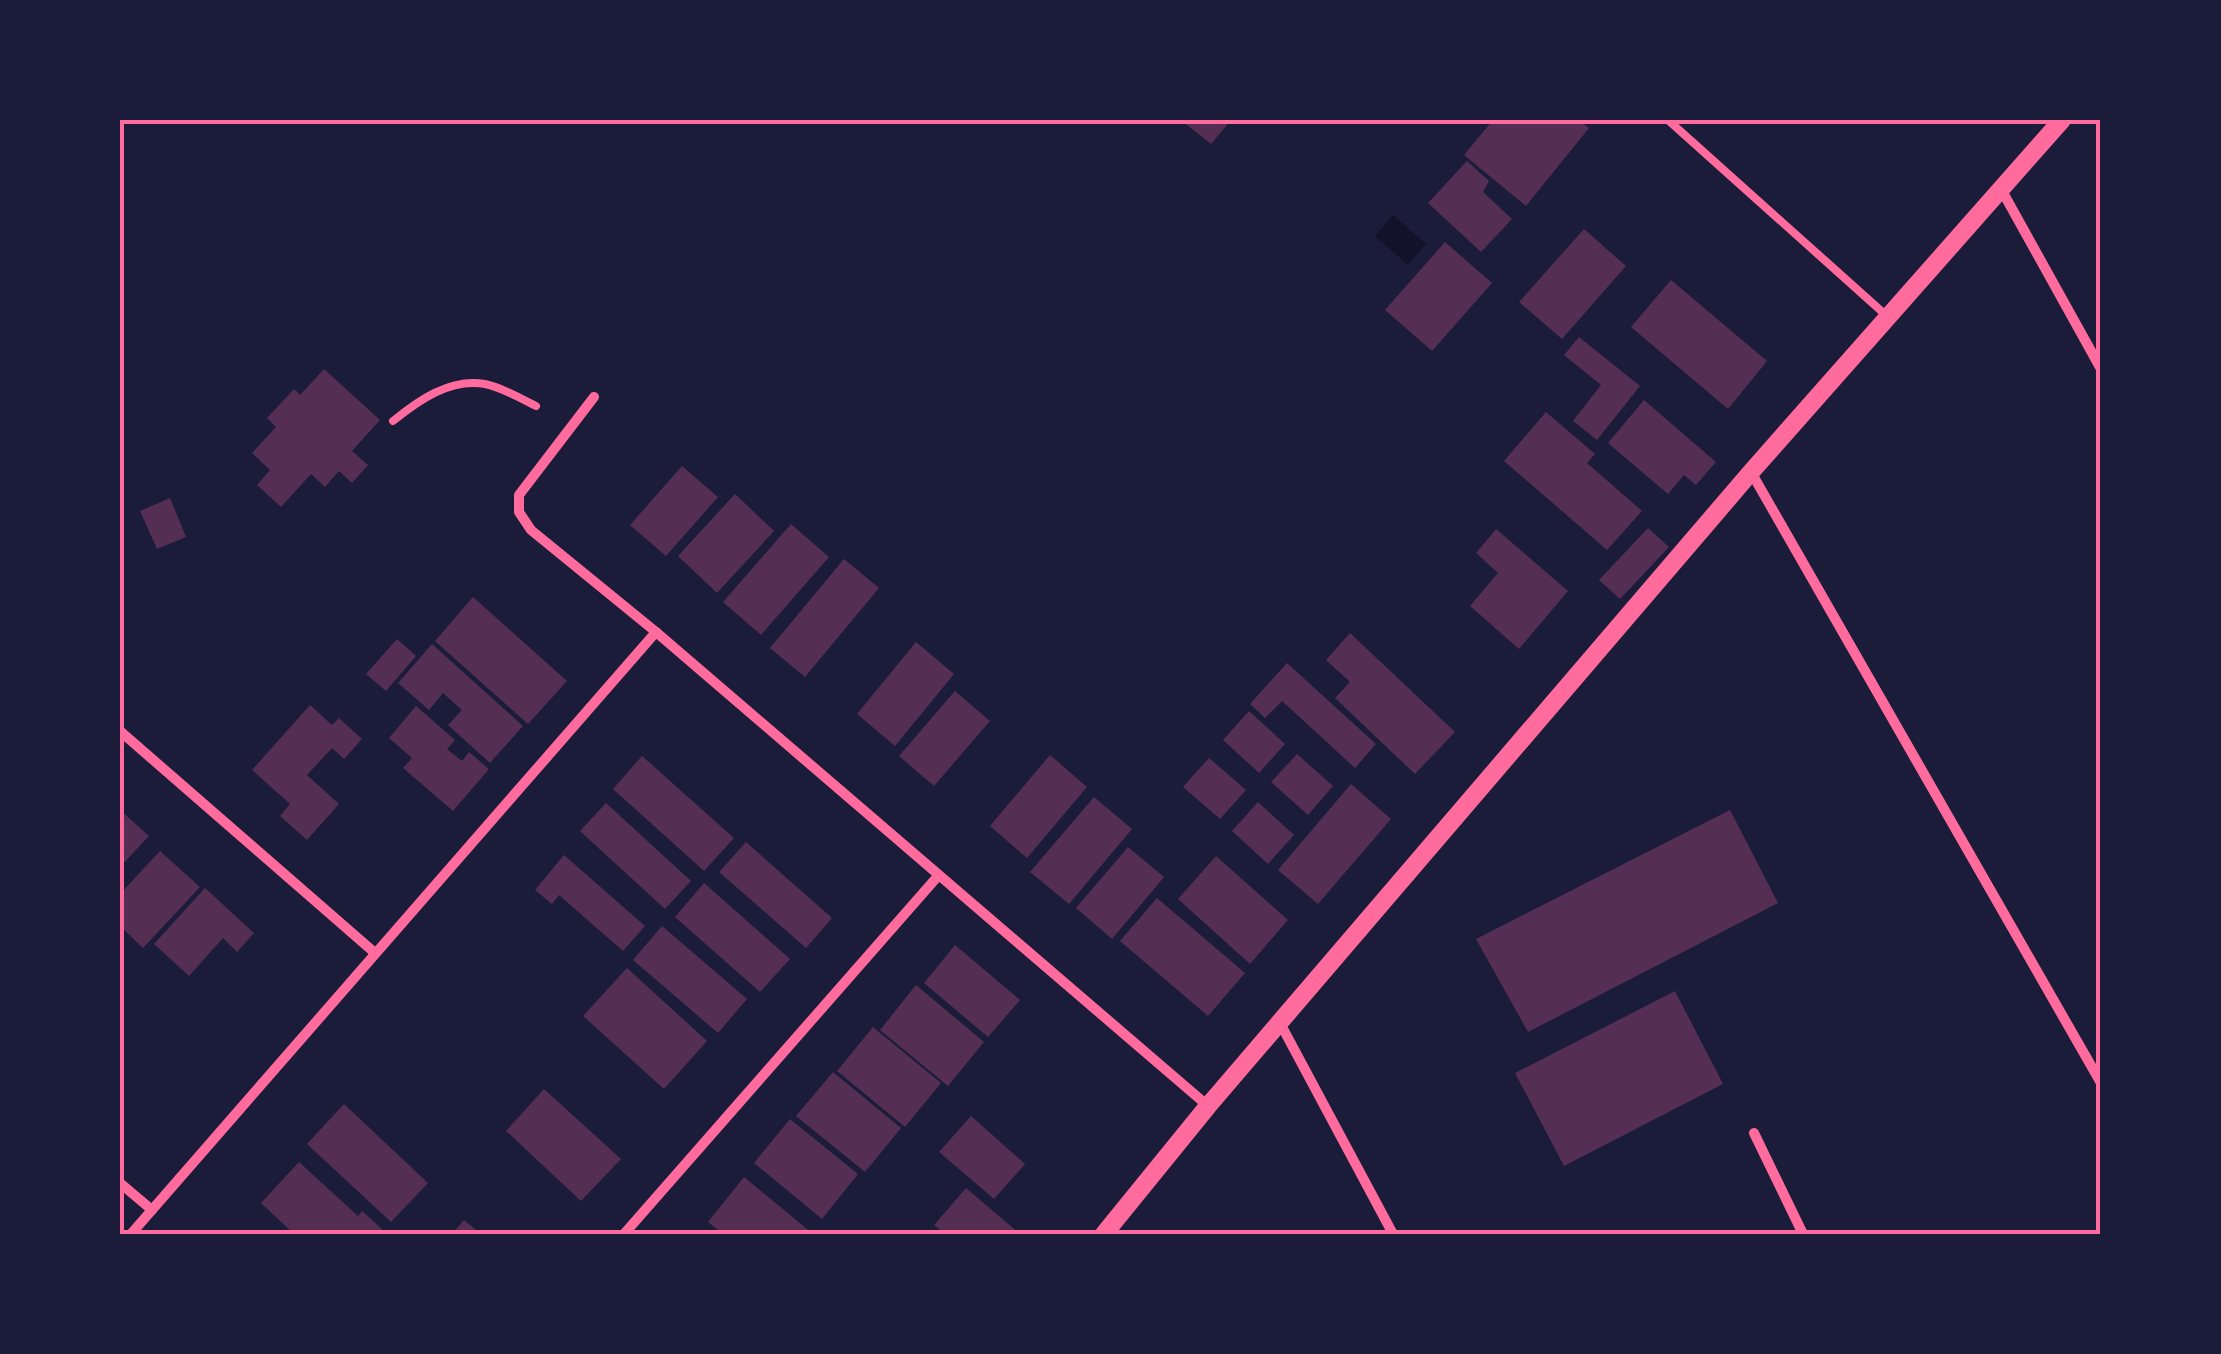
<svg xmlns="http://www.w3.org/2000/svg" width="2221" height="1354" font-family="'Public Sans',sans-serif">
	<style>
		.water { fill: #12122b }
		.building { fill: #542f53 }
		.lines { fill: none; stroke-linecap: round; stroke-linejoin: round }
		.service { stroke: #ff6b9d; stroke-width: 8 }
		.minor { stroke: #ff6b9d; stroke-width: 10 }
		.tertiary { stroke: #ff6b9d; stroke-width: 18 }
		.neatline { fill: none; stroke: #ff6b9d; stroke-width: 4 }
	</style>
	<rect width="100%" height="100%" fill="#1b1b3a"/>
	<!-- water -->
	<path class="water" d="M1393,215l33,29 -18,21 -33,-29z"/>
	<!-- building -->
	<g class="building">
		<path d="M1181,120h50l-20,24z"/>
		<path d="M1493,120h86l10,8 -63,78 -62,-51z"/>
		<path d="M1467,161l22,20 -6,11 29,27 -31,33 -53,-49z"/>
		<path d="M1584,229l42,37 -64,73 -43,-37z"/>
		<path d="M1445,242l47,41 -60,68 -47,-41z"/>
		<path d="M1671,280l96,81 -39,48 -97,-82z"/>
		<path d="M1579,337l61,49 -43,54 -24,-19 28,-36 -37,-30z"/>
		<path d="M324,369l56,51 -28,31 16,14 -16,18 -13,-12 -14,16 -14,-13 -30,33 -24,-22 13,-15 -18,-17 24,-26 -9,-9 27,-29 6,6z"/>
		<path d="M1644,400l72,62 -20,23 -12,-10 -16,19 -60,-51z"/>
		<path d="M1546,412l49,42 -8,9 55,48 -35,39 -103,-89z"/>
		<path d="M682,466l36,31 -52,59 -36,-31z"/>
		<path d="M735,494l39,37 -57,62 -39,-37z"/>
		<path d="M170,498l16,39 -29,12 -17,-38z"/>
		<path d="M791,524l38,33 -68,78 -38,-33z"/>
		<path d="M1648,528l21,19 -49,52 -21,-19z"/>
		<path d="M1496,529l72,62 -49,58 -49,-43 28,-33 -22,-20z"/>
		<path d="M844,559l35,29 -74,89 -35,-29z"/>
		<path d="M473,597l94,84 -39,43 -93,-83z"/>
		<path d="M1350,633l105,99 -40,42 -80,-76 15,-16 -24,-22z"/>
		<path d="M397,639l19,17 -30,35 -20,-17z"/>
		<path d="M916,642l38,32 -59,72 -38,-32z"/>
		<path d="M432,644l91,82 -33,37 -42,-38 14,-15 -19,-17 -14,17 -31,-27z"/>
		<path d="M1287,663l89,81 -21,24 -73,-67 -17,17 -15,-14z"/>
		<path d="M955,691l35,30 -56,65 -35,-30z"/>
		<path d="M310,705l22,20 7,-7 23,21 -18,20 -12,-11 -25,27 32,29 -32,36 -27,-24 10,-12 -38,-34z"/>
		<path d="M416,706l39,34 -8,9 15,12 7,-9 20,17 -36,42 -50,-43 9,-10 -23,-20z"/>
		<path d="M1249,711l36,33 -26,29 -36,-33z"/>
		<path d="M1297,754l36,32 -25,29 -37,-33z"/>
		<path d="M1050,755l37,32 -60,71 -37,-32z"/>
		<path d="M642,756l92,82 -30,33 -91,-82z"/>
		<path d="M1209,758l37,32 -26,29 -37,-32z"/>
		<path d="M1351,784l40,35 -73,85 -40,-34z"/>
		<path d="M1094,797l38,32 -63,75 -39,-32z"/>
		<path d="M1258,802l36,33 -26,29 -36,-33z"/>
		<path d="M606,803l85,78 -26,28 -85,-78z"/>
		<path d="M120,810l29,26 -29,31z"/>
		<path d="M1730,810l48,93 -250,129 -52,-93z"/>
		<path d="M746,842l86,76 -26,30 -87,-76z"/>
		<path d="M1128,847l36,30 -52,62 -36,-31z"/>
		<path d="M160,851l40,36 -57,61 -23,-22v-32z"/>
		<path d="M564,855l81,71 -22,25 -64,-56 -7,9 -17,-14z"/>
		<path d="M1216,856l72,64 -38,44 -72,-65z"/>
		<path d="M704,883l86,76 -30,33 -85,-75z"/>
		<path d="M205,888l49,45 -17,19 -14,-14 -34,38 -35,-32z"/>
		<path d="M1157,898l88,75 -37,43 -88,-75z"/>
		<path d="M662,926l85,73 -29,34 -85,-73z"/>
		<path d="M955,945l65,55 -32,37 -64,-54z"/>
		<path d="M627,968l80,73 -43,48 -81,-73z"/>
		<path d="M916,985l68,57 -36,44 -68,-56z"/>
		<path d="M1675,991l48,93 -159,82 -49,-93z"/>
		<path d="M873,1027l68,56 -36,44 -68,-56z"/>
		<path d="M833,1072l68,56 -36,44 -69,-56z"/>
		<path d="M544,1089l77,70 -40,42 -75,-70z"/>
		<path d="M344,1104l84,79 -37,39 -84,-78z"/>
		<path d="M971,1116l54,48 -31,35 -55,-47z"/>
		<path d="M790,1119l68,55 -36,45 -68,-56z"/>
		<path d="M299,1162l59,54 4,-5 23,21 -91,2 -33,-31z"/>
		<path d="M744,1177l69,57h-90l-15,-12z"/>
		<path d="M966,1188l54,46h-75l-11,-9z"/>
		<path d="M464,1220l17,14h-29z"/>
	</g>
	<g class="lines">
		<!-- service -->
		<g class="service">
			<path d="M1668,120l220,197"/>
			<path d="M393,421c26,-21 57,-43 92,-37 17,3 36,15 51,22"/>
		</g>
		<!-- minor -->
		<g class="minor">
			<path d="M2001,189l100,180"/>
			<path d="M594,397l-75,98v17l12,18 125,102 552,474"/>
			<path d="M1751,472l350,611"/>
			<path d="M120,731l255,222"/>
			<path d="M1280,1023l113,211"/>
			<path d="M1754,1133l49,101"/>
			<path d="M120,1183l32,27"/>
			<path d="M131,1234l525,-602"/>
			<path d="M624,1234l314,-358"/>
		</g>
		<!-- tertiary -->
		<path class="tertiary" d="M1104,1234l104,-128 543,-634 311,-352"/>
	</g>
	<!-- border -->
	<rect width="2221" height="1354" fill="none" stroke="#1b1b3a" stroke-width="245"/>
	<rect x="122" y="122" width="1976" height="1110" class="neatline"/>
</svg>
